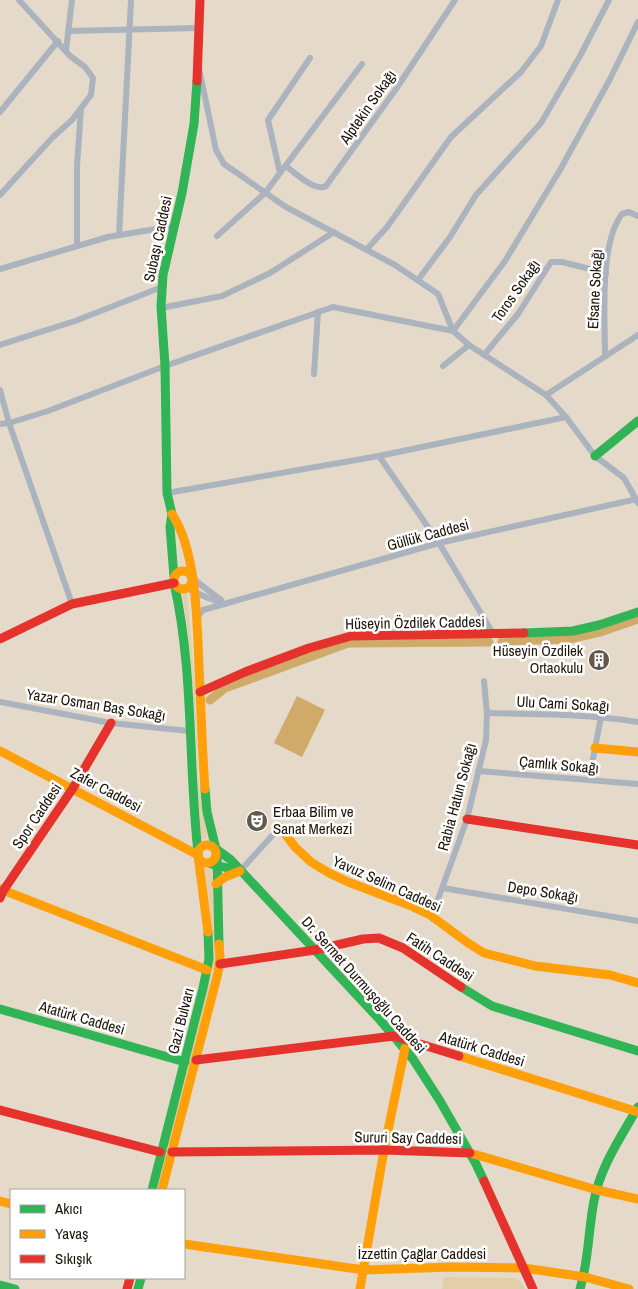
<svg xmlns="http://www.w3.org/2000/svg" width="638" height="1289" font-family="'Archivo Narrow',sans-serif">
	<style>
		.green { fill: #e3ceab }
		.water { fill: #cfaa68 }
		.lines { fill: none; stroke-linecap: round; stroke-linejoin: round }
		.canal { stroke: #cfaa68; stroke-width: 9 }
		.street { stroke: #aab3be; stroke-width: 6 }
		.fast { stroke: #30b455; stroke-width: 9 }
		.slow { stroke: #ff9f0a; stroke-width: 9 }
		.jam { stroke: #e5322d; stroke-width: 9 }
		.labels { text-anchor: middle; stroke-width: 5; stroke-linejoin: round; paint-order: stroke }
		.street-label { font-size: 15px; fill: #1c1408; stroke: #fff }
		.poi-label { font-size: 15px; fill: #1c1408; stroke: #fff; text-anchor: end }
	</style>
	<rect width="100%" height="100%" fill="#e5dac9"/>
	<!-- green -->
	<g class="green">
		<path d="M187,592l8,98 3,87 9,61 -6,1c-6,-82 -4,-165 -19,-246z"/>
		<path d="M205,868l8,1c-1,33 5,68 1,101l-56,220h-2l56,-219 1,-38z"/>
		<path d="M444,1277l69,1 7,3 5,8h-83z"/>
	</g>
	<!-- water -->
	<path class="water" d="M297,696l28,14 -23,47 -28,-14z"/>
	<g class="lines">
		<!-- canal -->
		<g class="canal">
			<path d="M502,641l67,-2 31,-7 38,-13"/>
			<path d="M210,700l15,-12 123,-45 141,-1"/>
		</g>
		<!-- street -->
		<g class="street">
			<path d="M68,31l130,-3"/>
			<path d="M66,50l6,-50"/>
			<path d="M200,73l16,77 8,14 62,43 109,58 43,29 15,37 16,14 77,50 20,22 29,39 29,22 14,25"/>
			<path d="M0,112l58,-71"/>
			<path d="M286,166c9,7 29,26 40,20l70,-97 59,-89"/>
			<path d="M280,173l-12,-53 42,-62"/>
			<path d="M0,195l53,-58 19,-17 19,-25 2,-17 -8,-11 -15,-11 -51,-56"/>
			<path d="M119,235l12,-235"/>
			<path d="M217,236l48,-43 97,-129"/>
			<path d="M77,246v-80l4,-58"/>
			<path d="M367,249l20,-22 64,-90 70,-65 20,-26 17,-46"/>
			<path d="M0,269l108,-32 66,-11"/>
			<path d="M418,280l32,-43 26,-42 65,-72 39,-67 29,-56"/>
			<path d="M161,308l61,-12 48,-23 64,-41"/>
			<path d="M0,345l75,-24 87,-34"/>
			<path d="M484,355l34,-41 33,-52h11l44,11"/>
			<path d="M605,356c0,-38 -6,-112 17,-142l7,-2 9,4"/>
			<path d="M443,366l26,-21"/>
			<path d="M314,374l4,-62"/>
			<path d="M0,390l9,33 63,181"/>
			<path d="M546,395l92,-60"/>
			<path d="M0,424l9,-1 39,-12 117,-45 168,-59 120,24 52,-70 55,-91 50,-91 28,-57"/>
			<path d="M379,456l60,87 55,92"/>
			<path d="M167,493l212,-37 187,-39"/>
			<path d="M192,578l29,22"/>
			<path d="M186,588l22,10 17,6"/>
			<path d="M196,619l7,-9 236,-67 198,-44"/>
			<path d="M0,702l111,21 78,8"/>
			<path d="M487,713c51,1 101,1 151,9"/>
			<path d="M478,771l160,13"/>
			<path d="M589,779l12,-62"/>
			<path d="M240,871l40,-44"/>
			<path d="M443,888l195,33"/>
			<path d="M432,916l35,-97 19,-79 1,-27 -3,-32"/>
		</g>
		<!-- fast -->
		<g class="fast">
			<path d="M595,456l43,-35"/>
			<path d="M174,577l-4,-50 2,-13 -5,-21 -2,-127 -4,-60 2,-31 19,-82 12,-69 3,-43"/>
			<path d="M174,583c20,88 14,180 24,269"/>
			<path d="M524,633l49,-2 26,-6 39,-13"/>
			<path d="M205,789l2,23 9,37 15,11 149,160 33,39 27,42 36,63 8,17"/>
			<path d="M217,855l2,89"/>
			<path d="M211,864l29,7"/>
			<path d="M461,987l31,19 146,45"/>
			<path d="M0,1009l185,53"/>
			<path d="M152,1190l51,-202 6,-29 -1,-27"/>
			<path d="M0,1285l15,4"/>
			<path d="M138,1289l3,-11"/>
			<path d="M580,1289c9,-29 8,-58 14,-88 6,-34 27,-64 44,-94"/>
		</g>
		<!-- slow -->
		<g class="slow">
			<path d="M172,514c25,38 25,107 27,153 2,40 3,81 6,122"/>
			<circle cx="183" cy="580" r="9"/>
			<path d="M595,748l43,4"/>
			<path d="M0,751l198,104 10,77"/>
			<path d="M280,827l15,20 16,15 18,11 19,9 61,23 21,10 38,28 16,10 51,13 75,9 28,8"/>
			<circle cx="207" cy="854" r="9"/>
			<path d="M216,884l9,-7 15,-6"/>
			<path d="M0,889l207,81"/>
			<path d="M459,1056l179,56"/>
			<path d="M470,1153l127,37 41,9"/>
			<path d="M162,1190l56,-217 2,-16 -1,-13"/>
			<path d="M0,1201l11,3"/>
			<path d="M184,1244l180,26 88,-3 72,1 61,9 44,12"/>
			<path d="M360,1289l24,-139 21,-102"/>
		</g>
		<!-- jam -->
		<g class="jam">
			<path d="M197,81l3,-81"/>
			<path d="M0,639l72,-35 102,-21"/>
			<path d="M200,692l45,-20 64,-24 42,-12 173,-3"/>
			<path d="M467,819l171,26"/>
			<path d="M0,898l3,-7 70,-103 38,-65"/>
			<path d="M220,964l95,-14 48,-11 16,-1 24,10 58,39"/>
			<path d="M196,1060l198,-24 65,20"/>
			<path d="M0,1110l160,42"/>
			<path d="M172,1152l212,-2 86,3"/>
			<path d="M484,1181l49,108"/>
			<path d="M127,1289l3,-11"/>
		</g>
	</g>
	<!-- icons -->
	<defs>
		<g id="building-disc" transform="scale(1.125)"><circle r="9.5" fill="#62594c" stroke="#fff"/><path d="M-4-6H4V6H1V3H-1V6H-4ZM-2.5-4.3h1.7v1.8h-1.7ZM.8-4.3h1.7v1.8H.8ZM-2.5-1h1.7V.8h-1.7ZM.8-1h1.7V.8H.8Z" fill="#fff"/></g>
		<g id="theatre-disc" transform="scale(1.125)"><circle r="9.5" fill="#62594c" stroke="#fff"/><path d="M-5-5.5Q0-4 5-5.5V0Q5 5 0 6Q-5 5-5 0ZM-3.3-2.5H-1v1.5H-3.3ZM1-2.5H3.3v1.5H1ZM-2.8 1Q0 5.5 2.8 1Z" fill="#fff"/></g>
	</defs>
	<g fill-rule="evenodd">
		<use href="#building-disc" x="599" y="660"/>
		<use href="#theatre-disc" x="257" y="821"/>
	</g>
	<g class="labels">
		<!-- street labels -->
		<g class="street-label">
			<text transform="translate(368 107) rotate(-55)" y="5">Alptekin Sokağı</text>
			<text transform="translate(158 239) rotate(-78)" y="5">Subaşı Caddesi</text>
			<text transform="translate(595 289) rotate(-87)" y="5">Efsane Sokağı</text>
			<text transform="translate(516 291) rotate(-55)" y="5">Toros Sokağı</text>
			<text transform="translate(428 535) rotate(-15)" y="5">Güllük Caddesi</text>
			<text transform="translate(415 623) rotate(-1)" y="5">Hüseyin Özdilek Caddesi</text>
			<text transform="translate(563 704) rotate(3)" y="5">Ulu Cami Sokağı</text>
			<text transform="translate(96 705) rotate(9)" y="5">Yazar Osman Baş Sokağı</text>
			<text transform="translate(559 765) rotate(5)" y="5">Çamlık Sokağı</text>
			<text transform="translate(106 790) rotate(28)" y="5">Zafer Caddesi</text>
			<text transform="translate(457 797) rotate(-75)" y="5">Rabia Hatun Sokağı</text>
			<text transform="translate(37 816) rotate(-56)" y="5">Spor Caddesi</text>
			<text transform="translate(387 884) rotate(24)" y="5">Yavuz Selim Caddesi</text>
			<text transform="translate(543 892) rotate(9)" y="5">Depo Sokağı</text>
			<text transform="translate(440 957) rotate(33)" y="5">Fatih Caddesi</text>
			<text transform="translate(364 985) rotate(48)" y="5">Dr. Sermet Durmuşoğlu Caddesi</text>
			<text transform="translate(82 1018) rotate(16)" y="5">Atatürk Caddesi</text>
			<text transform="translate(181 1021) rotate(-76)" y="5">Gazi Bulvarı</text>
			<text transform="translate(482 1049) rotate(17)" y="5">Atatürk Caddesi</text>
			<text transform="translate(408 1138) rotate(1)" y="5">Sururi Say Caddesi</text>
			<text x="422" y="1259">İzzettin Çağlar Caddesi</text>
		</g>
		<!-- poi labels -->
		<g class="poi-label">
			<text x="583" y="656">Hüseyin Özdilek<tspan x="583" dy="17">Ortaokulu</tspan></text>
			<text x="273" y="817" text-anchor="start">Erbaa Bilim ve<tspan x="273" dy="17">Sanat Merkezi</tspan></text>
		</g>
	</g>
	<!-- legend -->
	<rect x="10" y="1189" width="175" height="90" fill="#ffffff" stroke="#a4a19c"/>
	<rect x="20" y="1205" width="25" height="8" fill="#30b455" stroke="#a4a19c"/>
	<text x="55" y="1214" font-size="15" fill="#1c1408">Akıcı</text>
	<rect x="20" y="1230" width="25" height="8" fill="#ff9f0a" stroke="#a4a19c"/>
	<text x="55" y="1239" font-size="15" fill="#1c1408">Yavaş</text>
	<rect x="20" y="1255" width="25" height="8" fill="#e5322d" stroke="#a4a19c"/>
	<text x="55" y="1264" font-size="15" fill="#1c1408">Sıkışık</text>
</svg>
